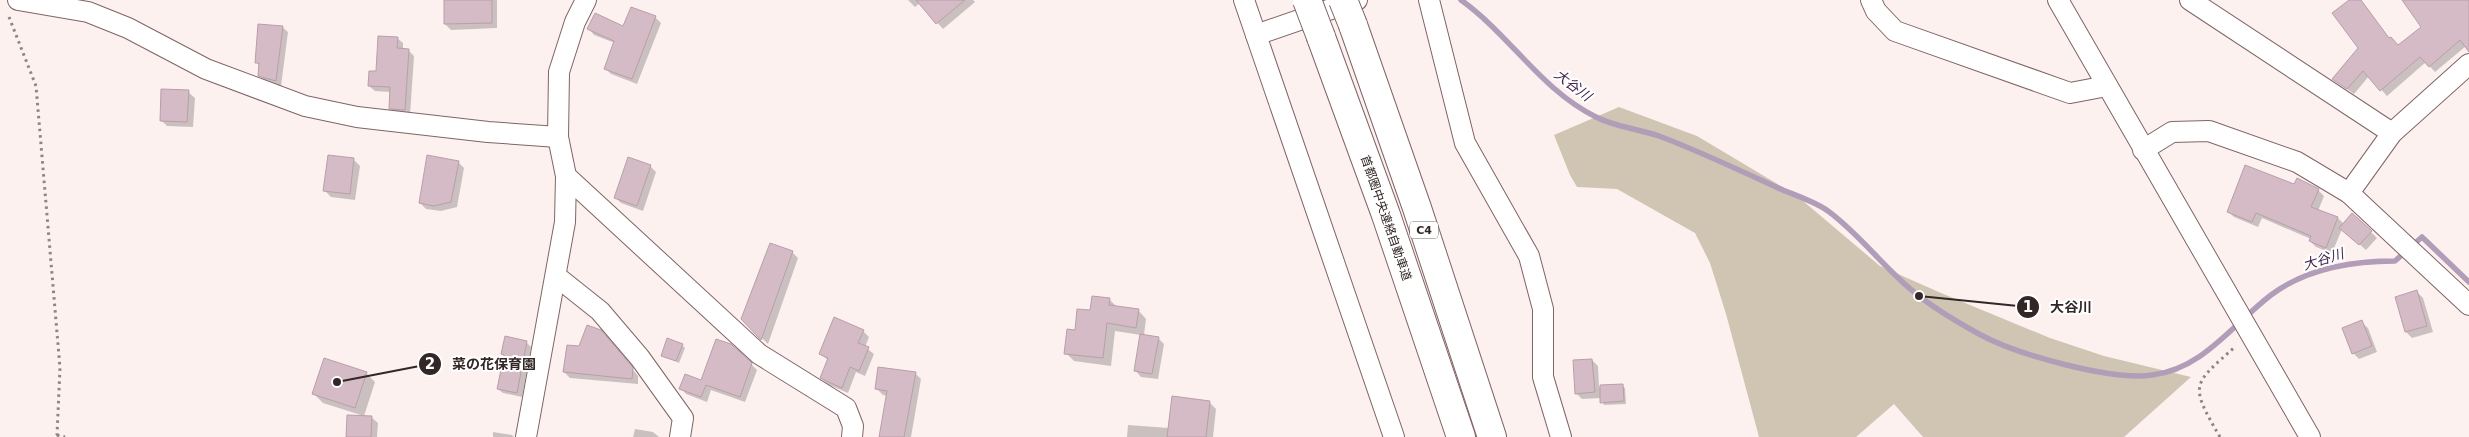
<svg xmlns="http://www.w3.org/2000/svg" width="2469" height="437" font-family="'DejaVu Sans','Noto Sans JP',sans-serif">
	<style>
		.green { fill: #d0c5b2 }
		.shadow { fill: #0003 }
		.lines { fill: none; stroke-linecap: round; stroke-linejoin: round }
		.stream { stroke: #b29db9; stroke-width: 5.5 }
		.building { fill: #d5bbc6; stroke: #b89eaa }
		.minor-casing { stroke: #7f6564; stroke-width: 22 }
		.highway-casing { stroke: #7f6564; stroke-width: 30 }
		.path { stroke: #8f8483; stroke-width: 3; stroke-dasharray: 2.5 4; stroke-linecap: butt }
		.minor { stroke: #fff; stroke-width: 20 }
		.highway { stroke: #fff; stroke-width: 28 }
		.highway-bridge-casing { stroke: #7f6564; stroke-width: 30; stroke-linecap: butt }
		.highway-bridge { stroke: #fff; stroke-width: 28 }
		.labels { text-anchor: middle; stroke-width: 4; stroke-linejoin: round; paint-order: stroke }
		.shield { fill: #fff; stroke: #706867; stroke-width: 1 }
		.shield-label { font-size: 11px; font-weight: bold; fill: #322726 }
		.street-label { font-size: 12px; fill: #322726; stroke: #fff }
		.water-label { font-size: 14px; font-style: italic; fill: #45274e; stroke: #fff }
		.leader { fill: none; stroke: #322726; stroke-width: 2 }
		.callout-dot { fill: #322726; stroke: #fff; stroke-width: 2 }
		.mark-label { font-size: 15px; text-anchor: middle; font-weight: bold; fill: #fff }
		.callout-label { font-size: 14px; text-anchor: middle; font-weight: bold; fill: #322726; stroke: #fff; stroke-width: 4; stroke-linejoin: round; paint-order: stroke }
	</style>
	<rect width="100%" height="100%" fill="#fdf1f0"/>
	<!-- green -->
	<path class="green" d="M1619,107l78,29 99,59 84,71 61,27 109,45 54,18 87,21 -67,60h-201l-29,-33 -38,33h-97l-33,-123 -16,-51 -15,-30 -78,-44 -40,-2 -7,-12 -16,-40z"/>
	<!-- shadow -->
	<g class="shadow">
		<path d="M446,0h51v28l-46,2 -6,-6z"/>
		<path d="M908,0h65l2,2 -32,27 -23,-26 -5,4z"/>
		<path d="M2351,0h9l30,39 8,7 25,-19 -16,-27h62v49l-3,-3 -31,26 -9,-10 -39,34 -18,-20 -15,18 -21,-15 26,-31z"/>
		<path d="M655,17l6,6 -24,61 -26,-10 -6,-6 10,-25 -21,-8 -5,-6 35,-1z"/>
		<path d="M282,27l6,5 -7,54 -16,-5 -6,-6 1,-9 -4,-4z"/>
		<path d="M397,38l6,5v7h5l6,6 -4,59 -14,-1 -6,-6 1,-16 -16,-1 -6,-5z"/>
		<path d="M188,92l7,6 -2,29 -26,-1 -6,-6z"/>
		<path d="M354,160l6,6 -5,34 -24,-3 -6,-6z"/>
		<path d="M458,162l6,6 -7,39 -16,4 -15,-2 -6,-6z"/>
		<path d="M650,166l6,6 -13,39 -22,-8 -6,-6z"/>
		<path d="M2295,186l23,4 6,6 -6,15 20,7 6,6 27,8 6,6 -11,12 -24,-21 -10,24 -16,-6 -6,-6 1,-2 -49,-21 -4,9 -24,-10 -6,-6z"/>
		<path d="M792,252l6,6 -30,86 -26,-25z"/>
		<path d="M2417,292l6,6 10,34 -21,6 -6,-6z"/>
		<path d="M1109,299l8,8 21,3 8,9 -2,16 14,3 6,6 -6,35 -17,-2 -6,-7 6,-35 -26,-4 -4,35 -37,-5 -8,-8 10,-21 15,-20z"/>
		<path d="M2361,322l7,6 9,24 -18,7 -6,-6z"/>
		<path d="M863,331l6,6 -4,10 9,7 -9,22 -9,-4 -8,21 -21,-9 -6,-6 7,-18 -8,-6z"/>
		<path d="M607,338l31,38v8l-68,-6 -6,-6 16,-24z"/>
		<path d="M526,342l5,5 -9,50 -19,-4 -5,-4 7,-33 -2,-2z"/>
		<path d="M682,345l3,3 -6,15 -17,-8z"/>
		<path d="M1592,360l6,6 1,21 23,-2 3,3 1,16 -22,1 -3,-7 -19,1 -6,-6z"/>
		<path d="M751,364l6,6 -12,32 -34,-12 -4,12 -21,-8 -5,-6z"/>
		<path d="M366,373l9,9 -11,34 -41,-13 -9,-9z"/>
		<path d="M915,373l6,6 -10,58h-31l7,-41 -4,-1 -6,-6z"/>
		<path d="M1209,402l7,7 -3,28h-86l1,-12 41,3z"/>
		<path d="M371,417l7,6 -1,14h-30z"/>
		<path d="M635,429l18,3 6,5h-26z"/>
		<path d="M493,432l19,3 2,2h-21z"/>
	</g>
	<g class="lines">
		<!-- stream -->
		<path class="stream" d="M1461,0c49,35 80,90 135,117 19,10 43,12 63,19 40,15 80,34 119,52 16,7 36,13 50,23 33,24 58,60 91,85 18,14 40,27 60,38 36,20 132,47 173,41 51,-6 81,-51 119,-80 36,-27 81,-34 124,-34l27,-24 47,45"/>
	</g>
	<!-- building -->
	<g class="building">
		<path d="M444,0h48v23l-48,1z"/>
		<path d="M916,0h49l-29,24z"/>
		<path d="M2349,0h12l28,38 2,-1 7,8 23,-18 -19,-27h67v52l-9,-12 -31,27 -9,-10 -40,34 -17,-20 -16,18 -15,-10 26,-31 -26,-35z"/>
		<path d="M631,7l25,9 -24,63 -28,-10 10,-28 -27,-12 8,-16 28,13z"/>
		<path d="M258,24l25,2 -7,55 -18,-5 1,-13h-4z"/>
		<path d="M378,36l20,1 -1,11 12,1 -4,61 -16,-1 1,-22 -22,-1 1,-15h7z"/>
		<path d="M161,89l28,1 -2,32 -27,-1z"/>
		<path d="M328,155l26,3 -4,36 -27,-3z"/>
		<path d="M427,155l32,6 -8,41 -17,4 -15,-3z"/>
		<path d="M628,157l23,8 -14,41 -23,-8z"/>
		<path d="M2245,165l49,19 3,-6 22,11 -8,18 27,10 -12,31 -17,-7 2,-5 -55,-23 -4,9 -25,-10z"/>
		<path d="M2352,213l20,18 -13,14 -20,-17z"/>
		<path d="M770,243l23,8 -32,89 -20,-21z"/>
		<path d="M2417,290l10,36 -22,6 -10,-35z"/>
		<path d="M1092,296l18,2 -1,7 30,4 -3,19 -29,-5 -4,35 -39,-4 3,-25 8,1 2,-21 13,1z"/>
		<path d="M834,317l30,13 -6,13 11,4 -10,24 -9,-4 -8,21 -22,-10 8,-20 -9,-4z"/>
		<path d="M2362,320l10,26 -20,8 -10,-26z"/>
		<path d="M587,325l14,5 30,35 2,3 -1,11 -69,-7 4,-27 12,1z"/>
		<path d="M1140,334l19,3 -7,37 -18,-3z"/>
		<path d="M505,336l22,5 -10,52 -20,-4 7,-34 -3,-1z"/>
		<path d="M667,338l16,6 -7,17 -15,-5z"/>
		<path d="M716,339l15,5 21,19 -12,34 -34,-12 -5,12 -22,-8 6,-15 16,6z"/>
		<path d="M324,358l43,14 -12,36 -43,-14z"/>
		<path d="M1592,359l3,33 -20,2 -2,-34z"/>
		<path d="M878,367l38,5 -12,65h-25l8,-46 -12,-2z"/>
		<path d="M1623,384l1,17 -24,2v-18z"/>
		<path d="M1172,396l38,5 -4,36h-39z"/>
		<path d="M347,415l25,1 -1,21h-25z"/>
	</g>
	<g class="lines">
		<!-- minor casing -->
		<g class="minor-casing">
			<g id="minor">
				<path d="M18,0l70,12 40,16 78,41 99,37 52,11 131,15 70,5"/>
				<path d="M1244,0l150,437"/>
				<path d="M1429,0l36,143 64,113 14,53v68l18,60"/>
				<path d="M1871,0l5,11 19,20 175,62 37,-7"/>
				<path d="M2058,0l252,437"/>
				<path d="M2190,0l202,133"/>
				<path d="M1256,35l101,-35"/>
				<path d="M2143,150l29,-18 37,-1 88,31 52,31 120,112"/>
				<path d="M566,176l193,178 87,54 7,18 -1,11"/>
				<path d="M2349,193l43,-60 77,-69"/>
				<path d="M556,276l44,35 40,47 43,60 -3,19"/>
				<path d="M526,437l39,-215 1,-46 -8,-39 1,-65 16,-50 11,-22"/>
			</g>
		</g>
		<!-- highway casing -->
		<g class="highway-casing">
			<g id="highway">
				<path d="M1353,25l64,183 75,229"/>
				<path d="M1321,37l65,178 75,222"/>
			</g>
		</g>
		<!-- path -->
		<g class="path">
			<path d="M9,17l27,69 24,282 -3,67 -2,2"/>
			<path d="M57,435l8,2"/>
			<path d="M2220,437c-31,-53 -28,-52 16,-91"/>
		</g>
		<!-- minor -->
		<use href="#minor" class="minor"/>
		<!-- highway -->
		<use href="#highway" class="highway"/>
		<!-- highway-bridge casing -->
		<g class="highway-bridge-casing">
			<g id="highway-bridge">
				<path d="M1307,0l14,37"/>
				<path d="M1343,0l10,25"/>
			</g>
		</g>
		<!-- highway-bridge -->
		<use href="#highway-bridge" class="highway-bridge"/>
	</g>
	<g class="labels">
		<!-- shield labels -->
		<rect class="shield" x="1410" y="221.5" width="28" height="17" rx="4"/>
		<g class="shield-label">
			<text x="1424" y="234">C4</text>
		</g>
		<!-- street labels -->
		<g class="street-label">
			<text transform="translate(1386 218) rotate(71)" y="4">首都圏中央連絡自動車道</text>
		</g>
		<!-- water labels -->
		<g class="water-label">
			<text transform="translate(1573 85) rotate(37)" y="5">大谷川</text>
			<text transform="translate(2323 259) rotate(-17)" y="5">大谷川</text>
		</g>
	</g>
	<!-- callouts -->
	<path class="leader" d="M1919 296L2028 307M337 382L430 364"/>
	<g class="callout-dot">
		<circle cx="1919" cy="296" r="5"/>
		<circle cx="337" cy="382" r="5"/>
		<circle cx="2028" cy="307" r="12"/>
		<circle cx="430" cy="364" r="12"/>
	</g>
	<g class="mark-label">
		<text x="2028" y="312">1</text>
		<text x="430" y="369">2</text>
	</g>
	<g class="callout-label">
		<text x="2071" y="312">大谷川</text>
		<text x="494" y="369">菜の花保育園</text>
	</g>
</svg>
